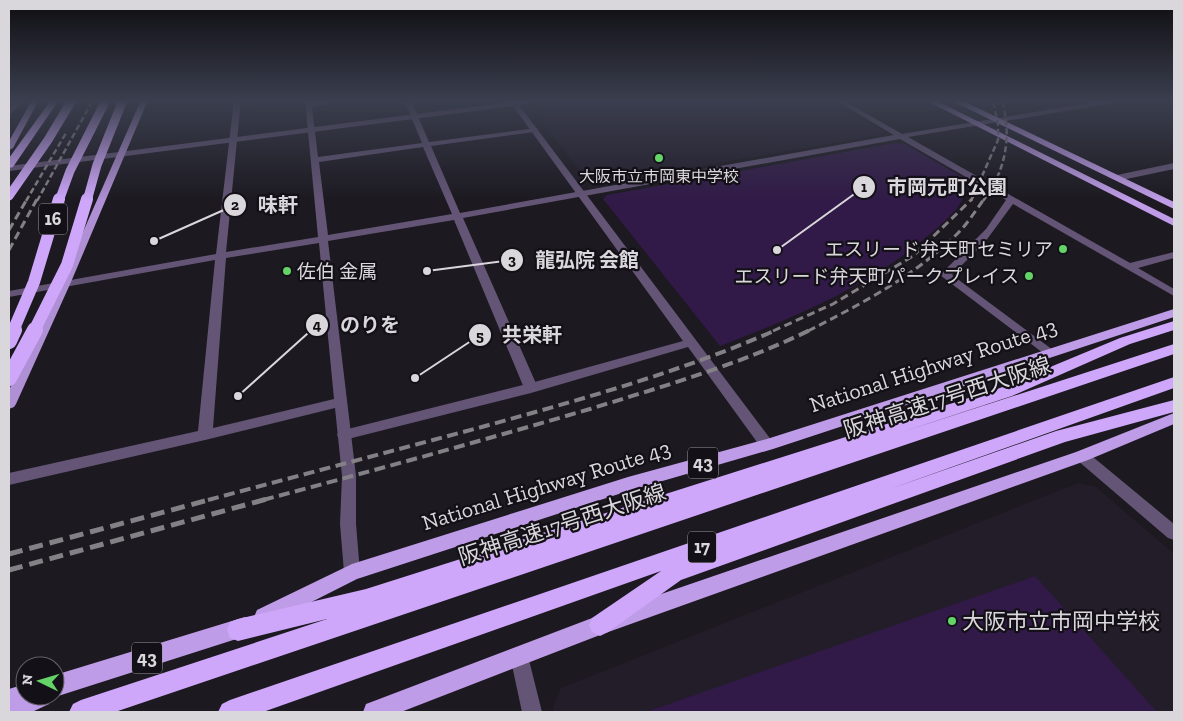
<svg xmlns="http://www.w3.org/2000/svg" width="1183" height="721" font-family="'Zilla Slab','Noto Sans JP',serif">
	<style>
		.built { fill: #231d2a }
		.green { fill: #311a47 }
		.lines { fill: none; stroke-linecap: round; stroke-linejoin: round }
		.minor { fill: #645576; fill-rule: evenodd }
		.tertiary { fill: #645576; fill-rule: evenodd }
		.primary { fill: #b090d4; fill-rule: evenodd }
		.trunk { fill: #bf9ce7; fill-rule: evenodd }
		.motorway { fill: #cea7fa; fill-rule: evenodd }
		.rail-far3 { stroke: #848186; stroke-width: 2.5; stroke-dasharray: 6 3; stroke-linecap: butt }
		.rail-far2 { stroke: #848186; stroke-width: 3; stroke-dasharray: 8 4.5; stroke-linecap: butt }
		.rail-far1 { stroke: #848186; stroke-width: 4; stroke-dasharray: 11 5.5; stroke-linecap: butt }
		.rail { stroke: #848186; stroke-width: 5; stroke-dasharray: 14 7; stroke-linecap: butt }
		.motorway-bridge-far2 { stroke: #cea7fa; stroke-width: 9 }
		.motorway-bridge-far1 { stroke: #cea7fa; stroke-width: 12 }
		.motorway-bridge { stroke: #cea7fa; stroke-width: 16 }
		.poi-dot { fill: #64d468; stroke: #131017; stroke-width: 2 }
		.labels { text-anchor: middle; stroke-width: 4.5; stroke-linejoin: round; paint-order: stroke }
		.far-poi-label { font-size: 16px; fill: #dad7dc; stroke: #131017 }
		.shield { fill: #131017; stroke: #9e9ba1; stroke-width: 1 }
		.shield-label { font-size: 18px; font-weight: bold; fill: #dad7dc }
		.poi-label { font-size: 19px; fill: #dad7dc; stroke: #131017; text-anchor: end }
		.near-street-label { font-size: 22px; fill: #dad7dc; stroke: #131017 }
		.near-poi-label { font-size: 22px; fill: #dad7dc; stroke: #131017; text-anchor: start }
		.leader { fill: none; stroke: #dad7dc; stroke-width: 2 }
		.callout-dot { fill: #dad7dc; stroke: #131017; stroke-width: 2 }
		.mark-label { font-size: 15px; text-anchor: middle; font-weight: bold; fill: #111 }
		.callout-label { font-size: 20px; text-anchor: middle; font-weight: bold; fill: #dad7dc; stroke: #131017; stroke-width: 4.5; stroke-linejoin: round; paint-order: stroke }
	</style>
	<rect width="100%" height="100%" fill="#1c1920"/>
	<!-- built -->
	<g class="built">
		<path d="M575,100h256l53,31v3l-285,50 -10,-2 -57,-73 5,-4z"/>
		<path d="M1078,483l18,4 78,67v158h-620l-1,-5 8,-19z"/>
	</g>
	<!-- green -->
	<g class="green">
		<path d="M895,143l10,1 64,37c-2,5 -3,10 -5,15 -5,13 -17,23 -27,32 -60,55 -141,89 -217,118l-117,-147 4,-4z"/>
		<path d="M1035,576l122,136h-511z"/>
	</g>
	<g class="lines">
		<!-- minor -->
		<g class="minor">
			<path d="M18,100h7l-16,15v-6z"/>
			<path d="M234,100h7l-15,152 92,-15 -13,-137h7v2l35,-2 -35,7 6,50 104,-14 -18,-43h7l18,42 108,-14 1,2 -4,2 -103,14 29,67 434,-78 -59,-35h8l59,34 204,-34h11l-3,3 -206,34 222,126 44,-11v6l-36,10 36,21v7l-161,-92 -28,38 -33,33 105,78 -6,4 -4,-1 -107,-81 46,-46 20,-29 -106,-61 -437,79 75,170 -2,3h-10l-2,-3 -70,-168 -126,21 28,235v48l4,48 -2,5 -6,3 -6,-3 -2,-5 -4,-48 2,-48 -7,-68 -130,32 -196,45v-12l189,-42 17,-171 -206,37v-6l207,-37zM423,147l29,67 -124,21 -9,-73zM319,243l15,156 -121,29 13,-170z"/>
			<path d="M1174,163v6l-57,12 -4,-3 4,-3z"/>
			<path d="M1082,450l5,2 87,72v16l-6,-2 -91,-78 -2,-4 2,-4z"/>
			<path d="M519,647l7,2 2,7 14,56h-20l-12,-56 2,-7z"/>
		</g>
		<!-- tertiary -->
		<path class="tertiary" d="M509,100h37l-27,5 253,336 2,4 -2,4 -5,1 -5,-1 -74,-102 -157,46 -187,47 -5,-1 -2,-4 2,-4 5,-1 187,-47 152,-42 -170,-235 -504,65v-5l501,-64z"/>
		<!-- primary -->
		<g class="primary">
			<path d="M32,100h7l-26,48 -4,2v-9z"/>
			<path d="M141,100h7l-77,182 -55,122 -2,3 -5,2v-19l52,-108z"/>
		</g>
		<!-- trunk -->
		<g class="trunk">
			<path d="M925,100h10l239,119v7z"/>
			<path d="M950,100h11l213,102v7z"/>
			<path d="M1174,309v8l-401,132 -145,42 -271,88 -93,47 -7,-2 -3,-7 3,-7 95,-46 276,-87 139,-38z"/>
			<path d="M1174,413v11l-86,36 -488,175 -199,77h-38l3,-8 8,-3 226,-86 476,-163z"/>
			<path d="M245,617l7,3 3,7 -3,7 -197,63 -2,-1h2v-21z"/>
			<path d="M25,684v12h27l-3,8 -17,8h-23v-23z"/>
		</g>
		<!-- motorway -->
		<g class="motorway">
			<path d="M51,100h8l-46,67 -4,1v-10z"/>
			<path d="M1174,321v9l-44,14 -118,52 -113,37 275,-89v10l-1059,358h-46l4,-8 8,-4 246,-81 -89,22 -8,-3 -3,-8 3,-8 8,-3 128,-30 634,-201 120,-50z"/>
			<path d="M1174,377v11l-287,102 169,-59 118,-31v12l-109,30 -384,138 -73,52 -8,4 -8,-4 -3,-7 3,-7 69,-47 -398,141h-45l4,-8 8,-4z"/>
		</g>
		<!-- rail-far3 -->
		<g class="rail-far3">
			<path d="M26,201l40,-68"/>
			<path d="M37,201l56,-101"/>
			<path d="M971,201l27,-61v-15l-5,-25"/>
			<path d="M983,201c23,-30 29,-65 19,-101"/>
		</g>
		<!-- rail-far2 -->
		<g class="rail-far2">
			<path d="M9,230l18,-31"/>
			<path d="M9,250l28,-51"/>
			<path d="M773,331l60,-27 80,-48 59,-57"/>
			<path d="M808,331c53,-27 107,-55 150,-98 10,-10 18,-23 26,-34"/>
		</g>
		<!-- rail-far1 -->
		<g class="rail-far1">
			<path d="M208,500c90,-24 180,-48 270,-72 101,-28 203,-56 298,-98"/>
			<path d="M263,500c109,-29 218,-59 327,-91 74,-23 151,-45 220,-79"/>
		</g>
		<!-- rail -->
		<g class="rail">
			<path d="M9,554l203,-55"/>
			<path d="M9,570l258,-71"/>
		</g>
		<!-- motorway-bridge-far2 -->
		<g class="motorway-bridge-far2">
			<path d="M9,196l39,-56 24,-40"/>
			<path d="M59,201l11,-30 36,-71"/>
			<path d="M87,201l10,-36 26,-65"/>
		</g>
		<!-- motorway-bridge-far1 -->
		<g class="motorway-bridge-far1">
			<path d="M13,331l21,-49 25,-83"/>
			<path d="M34,331l33,-66 20,-66"/>
		</g>
		<!-- motorway-bridge -->
		<g class="motorway-bridge">
			<path d="M9,341l5,-11"/>
			<path d="M9,378l26,-48"/>
		</g>
	</g>
	<!-- sky -->
	<linearGradient id="sky" x2="0" y2="1"><stop stop-color="#0f0e12"/><stop offset="0.5" stop-color="#3a3e4e"/><stop offset="1" stop-color="#3a3e4e" stop-opacity="0"/></linearGradient>
	<rect width="1183" height="201" fill="url(#sky)"/>
	<!-- markers -->
	<g class="poi-dot">
		<circle cx="659" cy="158" r="5"/>
		<circle cx="1063" cy="249" r="5"/>
		<circle cx="287" cy="271" r="5"/>
		<circle cx="1029" cy="276" r="5"/>
		<circle cx="952" cy="621" r="5"/>
	</g>
	<g class="labels">
		<!-- far-poi labels -->
		<g class="far-poi-label">
			<text x="659" y="182">大阪市立市岡東中学校</text>
		</g>
		<!-- shield labels -->
		<g class="shield">
			<rect x="39" y="203.5" width="28" height="31" rx="4"/>
			<rect x="688" y="447.5" width="30" height="31" rx="4"/>
			<rect x="688" y="531.5" width="28" height="31" rx="4"/>
			<rect x="132" y="642.5" width="30" height="31" rx="4"/>
		</g>
		<g class="shield-label">
			<text x="53" y="225">16</text>
			<text x="703" y="469">43</text>
			<text x="702" y="553">17</text>
			<text x="147" y="664">43</text>
		</g>
		<!-- poi labels -->
		<g class="poi-label">
			<text x="1053" y="256">エスリード弁天町セミリア</text>
			<text x="297" y="278" text-anchor="start">佐伯 金属</text>
			<text x="1019" y="283">エスリード弁天町パークプレイス</text>
		</g>
		<!-- near-street labels -->
		<g class="near-street-label">
			<text transform="translate(933 365) rotate(-18)" y="8">National Highway Route 43</text>
			<text transform="translate(947 397) rotate(-18)" y="8">阪神高速17号西大阪線</text>
			<text transform="translate(546 485) rotate(-17)" y="8">National Highway Route 43</text>
			<text transform="translate(562 524) rotate(-18)" y="8">阪神高速17号西大阪線</text>
		</g>
		<!-- near-poi labels -->
		<g class="near-poi-label">
			<text x="962" y="629">大阪市立市岡中学校</text>
		</g>
	</g>
	<!-- callouts -->
	<path class="leader" d="M777 250L864 187M154 241L235 205M427 271L512 260M238 396L317 325M415 378L480 335"/>
	<g class="callout-dot">
		<circle cx="777" cy="250" r="5"/>
		<circle cx="154" cy="241" r="5"/>
		<circle cx="427" cy="271" r="5"/>
		<circle cx="238" cy="396" r="5"/>
		<circle cx="415" cy="378" r="5"/>
		<circle cx="864" cy="187" r="12"/>
		<circle cx="235" cy="205" r="12"/>
		<circle cx="512" cy="260" r="12"/>
		<circle cx="317" cy="325" r="12"/>
		<circle cx="480" cy="335" r="12"/>
	</g>
	<g class="mark-label">
		<text x="864" y="192">1</text>
		<text x="235" y="210">2</text>
		<text x="512" y="265">3</text>
		<text x="317" y="330">4</text>
		<text x="480" y="341">5</text>
	</g>
	<g class="callout-label">
		<text x="947" y="194">市岡元町公園</text>
		<text x="278" y="212">味軒</text>
		<text x="587" y="267">龍弘院 会館</text>
		<text x="370" y="332">のりを</text>
		<text x="532" y="342">共栄軒</text>
	</g>
	<!-- border -->
	<rect width="1183" height="721" fill="none" stroke="#dad7dc" stroke-width="20"/>
	<!-- north arrow -->
	<g transform="translate(40 681) rotate(275)"><circle r="24" fill="#131017" stroke="#636066"/>
	<path d="M0-4L9 19L0 12L-9 19Z" fill="#64d468"/>
	<text y="-8" font-size="14" font-weight="bold" text-anchor="middle" fill="#dad7dc">N</text>
	</g>
</svg>
